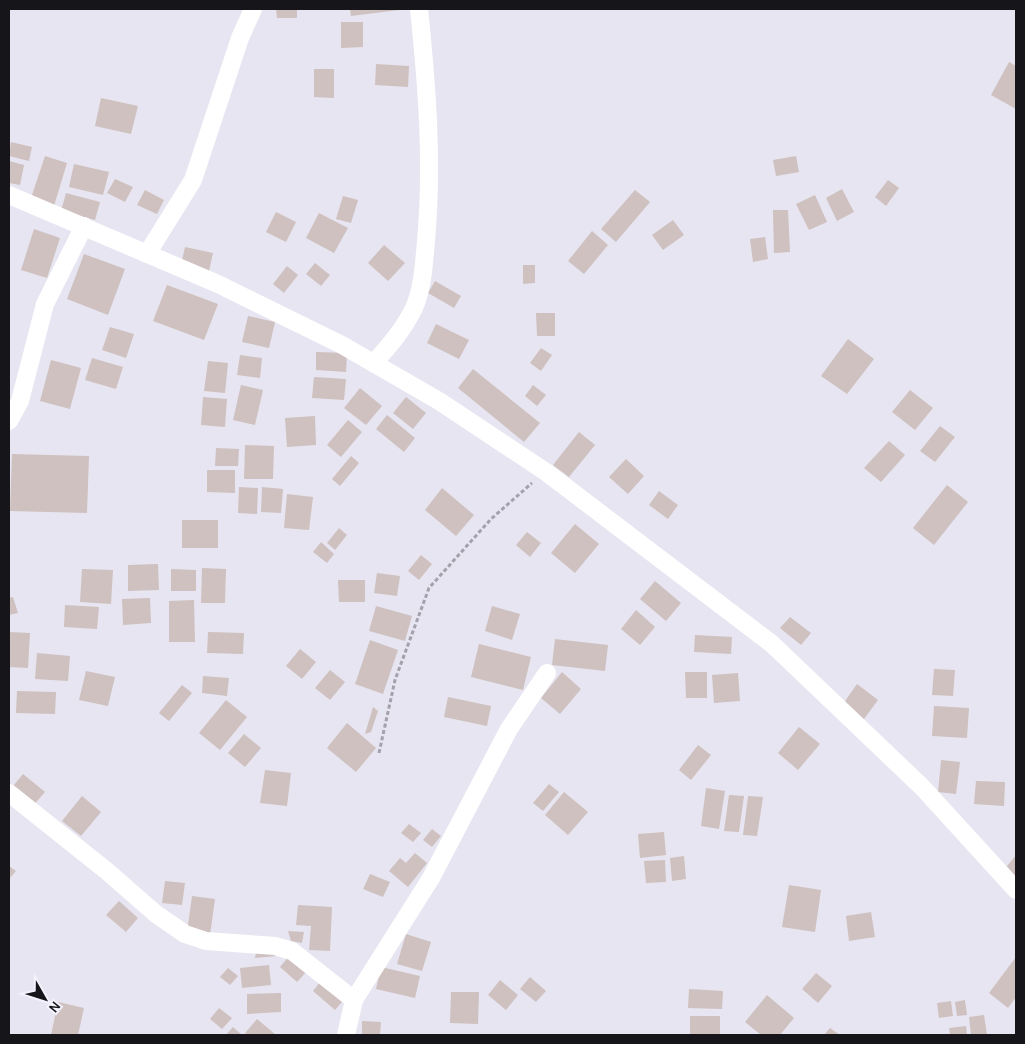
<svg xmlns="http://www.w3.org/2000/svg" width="1025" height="1044" font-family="Karla,sans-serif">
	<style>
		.building { fill: #cec1bf }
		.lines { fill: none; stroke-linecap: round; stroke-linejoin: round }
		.path { stroke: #a3a1ab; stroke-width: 3; stroke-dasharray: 4 2.5; stroke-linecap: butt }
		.minor { stroke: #fff; stroke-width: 18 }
	</style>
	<rect width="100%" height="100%" fill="#e7e5f1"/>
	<!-- building -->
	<g class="building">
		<path d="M276,9h21v9h-20z"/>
		<path d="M350,9h49v1l-48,6z"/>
		<path d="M341,22h22v25l-22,1z"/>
		<path d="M1009,62l7,4v43l-25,-14z"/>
		<path d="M376,64l33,2 -1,21 -33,-2z"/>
		<path d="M314,69h20v29l-20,-1z"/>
		<path d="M101,98l37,8 -7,28 -36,-8z"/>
		<path d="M11,142l21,5 -3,14 -20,-5z"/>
		<path d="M45,156l22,7 -13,43 -23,-8z"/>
		<path d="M796,156l3,16 -23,4 -3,-16z"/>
		<path d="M9,161l15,4 -4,20 -11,-2z"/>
		<path d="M74,164l35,8 -6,23 -34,-8z"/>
		<path d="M115,179l18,8 -8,15 -18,-9z"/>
		<path d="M888,180l11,8 -13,18 -11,-9z"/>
		<path d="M842,189l12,23 -17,9 -11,-23z"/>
		<path d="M145,190l19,10 -7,14 -20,-9z"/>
		<path d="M635,190l15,12 -34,40 -15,-13z"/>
		<path d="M66,193l34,9 -5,18 -34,-9z"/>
		<path d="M815,195l12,27 -18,8 -13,-26z"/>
		<path d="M343,196l15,4 -7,23 -15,-4z"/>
		<path d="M773,210h15l2,42 -16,1z"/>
		<path d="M276,212l20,10 -10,20 -20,-10z"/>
		<path d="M319,213l29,15 -14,25 -28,-15z"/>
		<path d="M673,220l11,15 -21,15 -11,-15z"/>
		<path d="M34,229l26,9 -13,40 -26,-8z"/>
		<path d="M592,231l16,14 -24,29 -16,-13z"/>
		<path d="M765,237l3,22 -15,3 -3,-23z"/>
		<path d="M384,245l21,18 -17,18 -20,-18z"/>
		<path d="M185,247l28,6 -4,18 -28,-6z"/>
		<path d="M84,254l41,15 -17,46 -41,-16z"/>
		<path d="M315,263l15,12 -9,11 -15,-12z"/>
		<path d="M523,265h12v18l-12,1z"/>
		<path d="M287,266l11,9 -14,18 -11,-9z"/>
		<path d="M435,281l26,15 -7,12 -26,-15z"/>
		<path d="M167,285l51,19 -14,36 -51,-19z"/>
		<path d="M536,313h19v23h-18z"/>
		<path d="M248,316l27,6 -6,26 -27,-6z"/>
		<path d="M436,324l33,16 -10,19 -32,-16z"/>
		<path d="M110,327l24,7 -8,24 -24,-8z"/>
		<path d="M848,339l26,20 -27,35 -26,-18z"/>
		<path d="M541,348l11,7 -11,16 -11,-8z"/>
		<path d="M316,352l31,1 -1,19 -30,-2z"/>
		<path d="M240,355l22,3 -2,20 -23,-3z"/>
		<path d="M92,358l31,9 -7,22 -31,-9z"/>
		<path d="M51,360l30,8 -11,41 -30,-8z"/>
		<path d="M208,361l20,2 -3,30 -21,-2z"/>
		<path d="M473,369l67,54 -16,19 -66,-54z"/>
		<path d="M314,377l32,2 -2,21 -32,-2z"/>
		<path d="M241,385l22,5 -8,35 -22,-5z"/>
		<path d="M533,385l13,10 -9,11 -12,-10z"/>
		<path d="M360,388l22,18 -16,19 -22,-17z"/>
		<path d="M910,390l23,18 -18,22 -23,-18z"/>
		<path d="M203,397l24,2 -2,28 -24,-2z"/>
		<path d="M406,397l20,16 -13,16 -20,-16z"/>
		<path d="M387,415l28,23 -11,14 -28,-23z"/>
		<path d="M315,416l1,29 -29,2 -2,-29z"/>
		<path d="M348,420l14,12 -21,25 -14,-12z"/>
		<path d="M940,426l15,11 -20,25 -15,-11z"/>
		<path d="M579,432l16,13 -26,32 -16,-12z"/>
		<path d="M889,441l16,14 -24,27 -17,-14z"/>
		<path d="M245,445l29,1 -1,33h-29z"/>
		<path d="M216,448l23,1 -1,17h-23z"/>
		<path d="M12,454l77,2 -2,57 -77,-2z"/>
		<path d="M351,456l8,7 -19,23 -8,-7z"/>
		<path d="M626,459l18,17 -16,18 -19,-17z"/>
		<path d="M207,470h28v23l-28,-1z"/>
		<path d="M947,485l21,17 -34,43 -21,-17z"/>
		<path d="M239,487l19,1 -1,26 -19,-1z"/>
		<path d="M262,487l21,2 -2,24 -20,-1z"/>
		<path d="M442,488l32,27 -18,21 -31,-26z"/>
		<path d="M659,491l19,14 -10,14 -19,-14z"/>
		<path d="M287,494l26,3 -4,33 -25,-2z"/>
		<rect x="182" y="520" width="36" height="28"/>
		<path d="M575,524l24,20 -24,29 -24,-20z"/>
		<path d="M339,528l8,7 -12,15 -8,-7z"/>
		<path d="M527,532l14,11 -11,14 -14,-12z"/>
		<path d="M321,542l13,12 -7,9 -14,-11z"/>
		<path d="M421,555l11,9 -13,16 -11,-9z"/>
		<path d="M158,564l1,26 -31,1v-26z"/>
		<path d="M202,568l24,1 -1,34h-24z"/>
		<path d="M82,569l31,1 -2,34 -31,-2z"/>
		<path d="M171,569l25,1v21h-25z"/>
		<path d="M377,573l23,3 -3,20 -23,-3z"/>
		<path d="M338,580h27v22h-26z"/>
		<path d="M655,581l26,22 -15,18 -26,-22z"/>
		<path d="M13,597l5,16 -9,2v-17z"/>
		<path d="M150,598l1,25 -28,2 -1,-26z"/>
		<path d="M194,600l1,42h-26v-41z"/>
		<path d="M65,605l34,2 -2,22 -33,-2z"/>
		<path d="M376,606l36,10 -7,25 -36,-10z"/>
		<path d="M492,606l28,8 -8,26 -27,-9z"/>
		<path d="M636,610l19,17 -15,18 -19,-16z"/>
		<path d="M790,617l21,16 -10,12 -21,-17z"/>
		<path d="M9,632l21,1 -2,35 -19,-1z"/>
		<path d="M208,632l36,1 -1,21 -36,-1z"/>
		<path d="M695,635l37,2 -1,17 -37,-2z"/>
		<path d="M555,639l53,6 -3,26 -53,-6z"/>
		<path d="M370,640l28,10 -15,44 -28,-10z"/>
		<path d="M479,644l52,13 -8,33 -52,-13z"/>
		<path d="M300,649l16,13 -14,17 -16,-13z"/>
		<path d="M37,653l33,3 -2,25 -33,-2z"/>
		<path d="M934,669l21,1 -2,26 -21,-1z"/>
		<path d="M330,670l15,12 -15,18 -15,-12z"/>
		<path d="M86,671l29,6 -7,29 -29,-6z"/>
		<path d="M562,672l19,17 -21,25 -19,-16z"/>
		<path d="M685,672h22v26h-21z"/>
		<path d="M738,673l2,28 -26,2 -2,-28z"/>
		<path d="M203,676l26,2 -2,18 -25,-3z"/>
		<path d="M857,684l21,16 -14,19 -21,-15z"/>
		<path d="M182,685l10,8 -23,28 -10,-8z"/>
		<path d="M17,691l39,1 -1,22 -39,-1z"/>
		<path d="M448,697l43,9 -4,20 -43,-9z"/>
		<path d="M226,700l21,17 -27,33 -21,-17z"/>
		<path d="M934,706l35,2 -2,30 -35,-2z"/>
		<path d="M373,707l5,4 -7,21 -6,2z"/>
		<path d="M347,723l29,25 -20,24 -29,-24z"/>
		<path d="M799,727l21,17 -22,26 -20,-17z"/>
		<path d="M244,734l17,14 -16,19 -17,-14z"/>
		<path d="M698,745l13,10 -20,25 -12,-10z"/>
		<path d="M941,760l19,2 -4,32 -18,-2z"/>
		<path d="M265,770l26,3 -4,33 -27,-3z"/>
		<path d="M23,774l22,18 -14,16 -21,-18z"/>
		<path d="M976,781l29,1 -1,24 -30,-2z"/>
		<path d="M549,784l10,8 -16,19 -10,-8z"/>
		<path d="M706,788l19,3 -6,38 -18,-3z"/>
		<path d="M564,792l24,20 -20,23 -23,-20z"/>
		<path d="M729,795l15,1 -5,36 -15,-1z"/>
		<path d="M82,796l19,16 -20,24 -19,-15z"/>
		<path d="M748,796l15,1 -6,39 -14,-1z"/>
		<path d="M409,824l12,9 -8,9 -12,-9z"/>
		<path d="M432,829l9,7 -9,11 -9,-7z"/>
		<path d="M664,832l2,23 -26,3 -2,-24z"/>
		<path d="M415,853l12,10 -19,24 -19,-16 11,-13 6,5z"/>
		<path d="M1016,855v27l-13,-11z"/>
		<path d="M684,856l2,23 -14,2 -2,-23z"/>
		<path d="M665,860l1,22 -20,1 -2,-22z"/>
		<path d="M9,866l7,5 -7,8z"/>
		<path d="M370,874l20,8 -7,15 -20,-8z"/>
		<path d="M165,881l20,2 -3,22 -20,-2z"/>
		<path d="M789,885l32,5 -6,42 -33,-5z"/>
		<path d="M192,896l23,3 -5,36 -23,-3z"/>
		<path d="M119,901l19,17 -12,14 -20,-17z"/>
		<path d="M298,905l34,2 -2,44 -21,-1 2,-24 -15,-1z"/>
		<path d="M871,912l4,25 -26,4 -3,-25z"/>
		<path d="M288,931l16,1 -2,11 -11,-2z"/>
		<path d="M406,934l25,8 -9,29 -25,-7z"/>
		<path d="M275,952l1,4 -21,2 1,-5z"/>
		<path d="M289,956l18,15 -10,11 -17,-15z"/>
		<path d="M1016,957v40l-8,11 -19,-15z"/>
		<path d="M269,965l2,20 -29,3 -2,-20z"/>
		<path d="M381,967l39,9 -5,22 -39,-9z"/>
		<path d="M228,968l10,8 -8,9 -10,-8z"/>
		<path d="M816,973l16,13 -14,17 -16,-14z"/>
		<path d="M324,977l23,19 -12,14 -22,-19z"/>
		<path d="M530,977l16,14 -10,11 -16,-13z"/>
		<path d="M500,980l18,15 -12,15 -18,-15z"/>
		<path d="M689,989l34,2 -1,18 -34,-1z"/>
		<path d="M451,992h28l-1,32 -28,-1z"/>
		<path d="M281,993v19l-34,2v-20z"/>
		<path d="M767,995l27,23 -14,17h-19l-16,-13z"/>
		<path d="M965,1000l2,15 -10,1 -2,-14z"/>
		<path d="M951,1001l2,15 -14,2 -2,-15z"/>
		<path d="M58,1002l26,6 -6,27h-27z"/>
		<path d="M219,1008l13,10 -10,11 -12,-10z"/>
		<path d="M984,1015l3,20h-16l-2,-18z"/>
		<rect x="690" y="1016" width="30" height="19"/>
		<path d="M257,1019l19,16h-28l-3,-2z"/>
		<path d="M362,1021l19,1 -1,13h-18z"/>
		<path d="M966,1026l1,9h-17l-1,-7z"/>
		<path d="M233,1027l9,8h-16z"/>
		<path d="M830,1028l10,7h-16z"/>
	</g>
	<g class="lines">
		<!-- path -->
		<path class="path" d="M379,753l16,-73 34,-92 62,-69 41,-36"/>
		<!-- minor -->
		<g class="minor">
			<path d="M9,195l209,89 124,61 97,56 107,71 226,172 150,143 94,103"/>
			<path d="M147,254l46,-74 47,-142 13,-29"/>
			<path d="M374,363c15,-17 30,-34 40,-55 9,-21 10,-45 12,-67 7,-78 1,-155 -7,-232"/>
			<path d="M9,421l11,-20 25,-97 39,-78"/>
			<path d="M9,793l99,79 48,42 29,20 21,7 69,5 17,5 62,49"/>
			<path d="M346,1035l8,-35 77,-122 78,-149 38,-56"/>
		</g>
	</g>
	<!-- border -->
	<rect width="1025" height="1044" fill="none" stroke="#161519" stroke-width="20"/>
	<!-- north arrow -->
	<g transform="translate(45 999) rotate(129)" stroke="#f4f2fe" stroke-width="4" paint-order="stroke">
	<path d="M0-4L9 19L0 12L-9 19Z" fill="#161519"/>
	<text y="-8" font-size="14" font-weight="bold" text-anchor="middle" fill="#161519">N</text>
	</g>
</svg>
